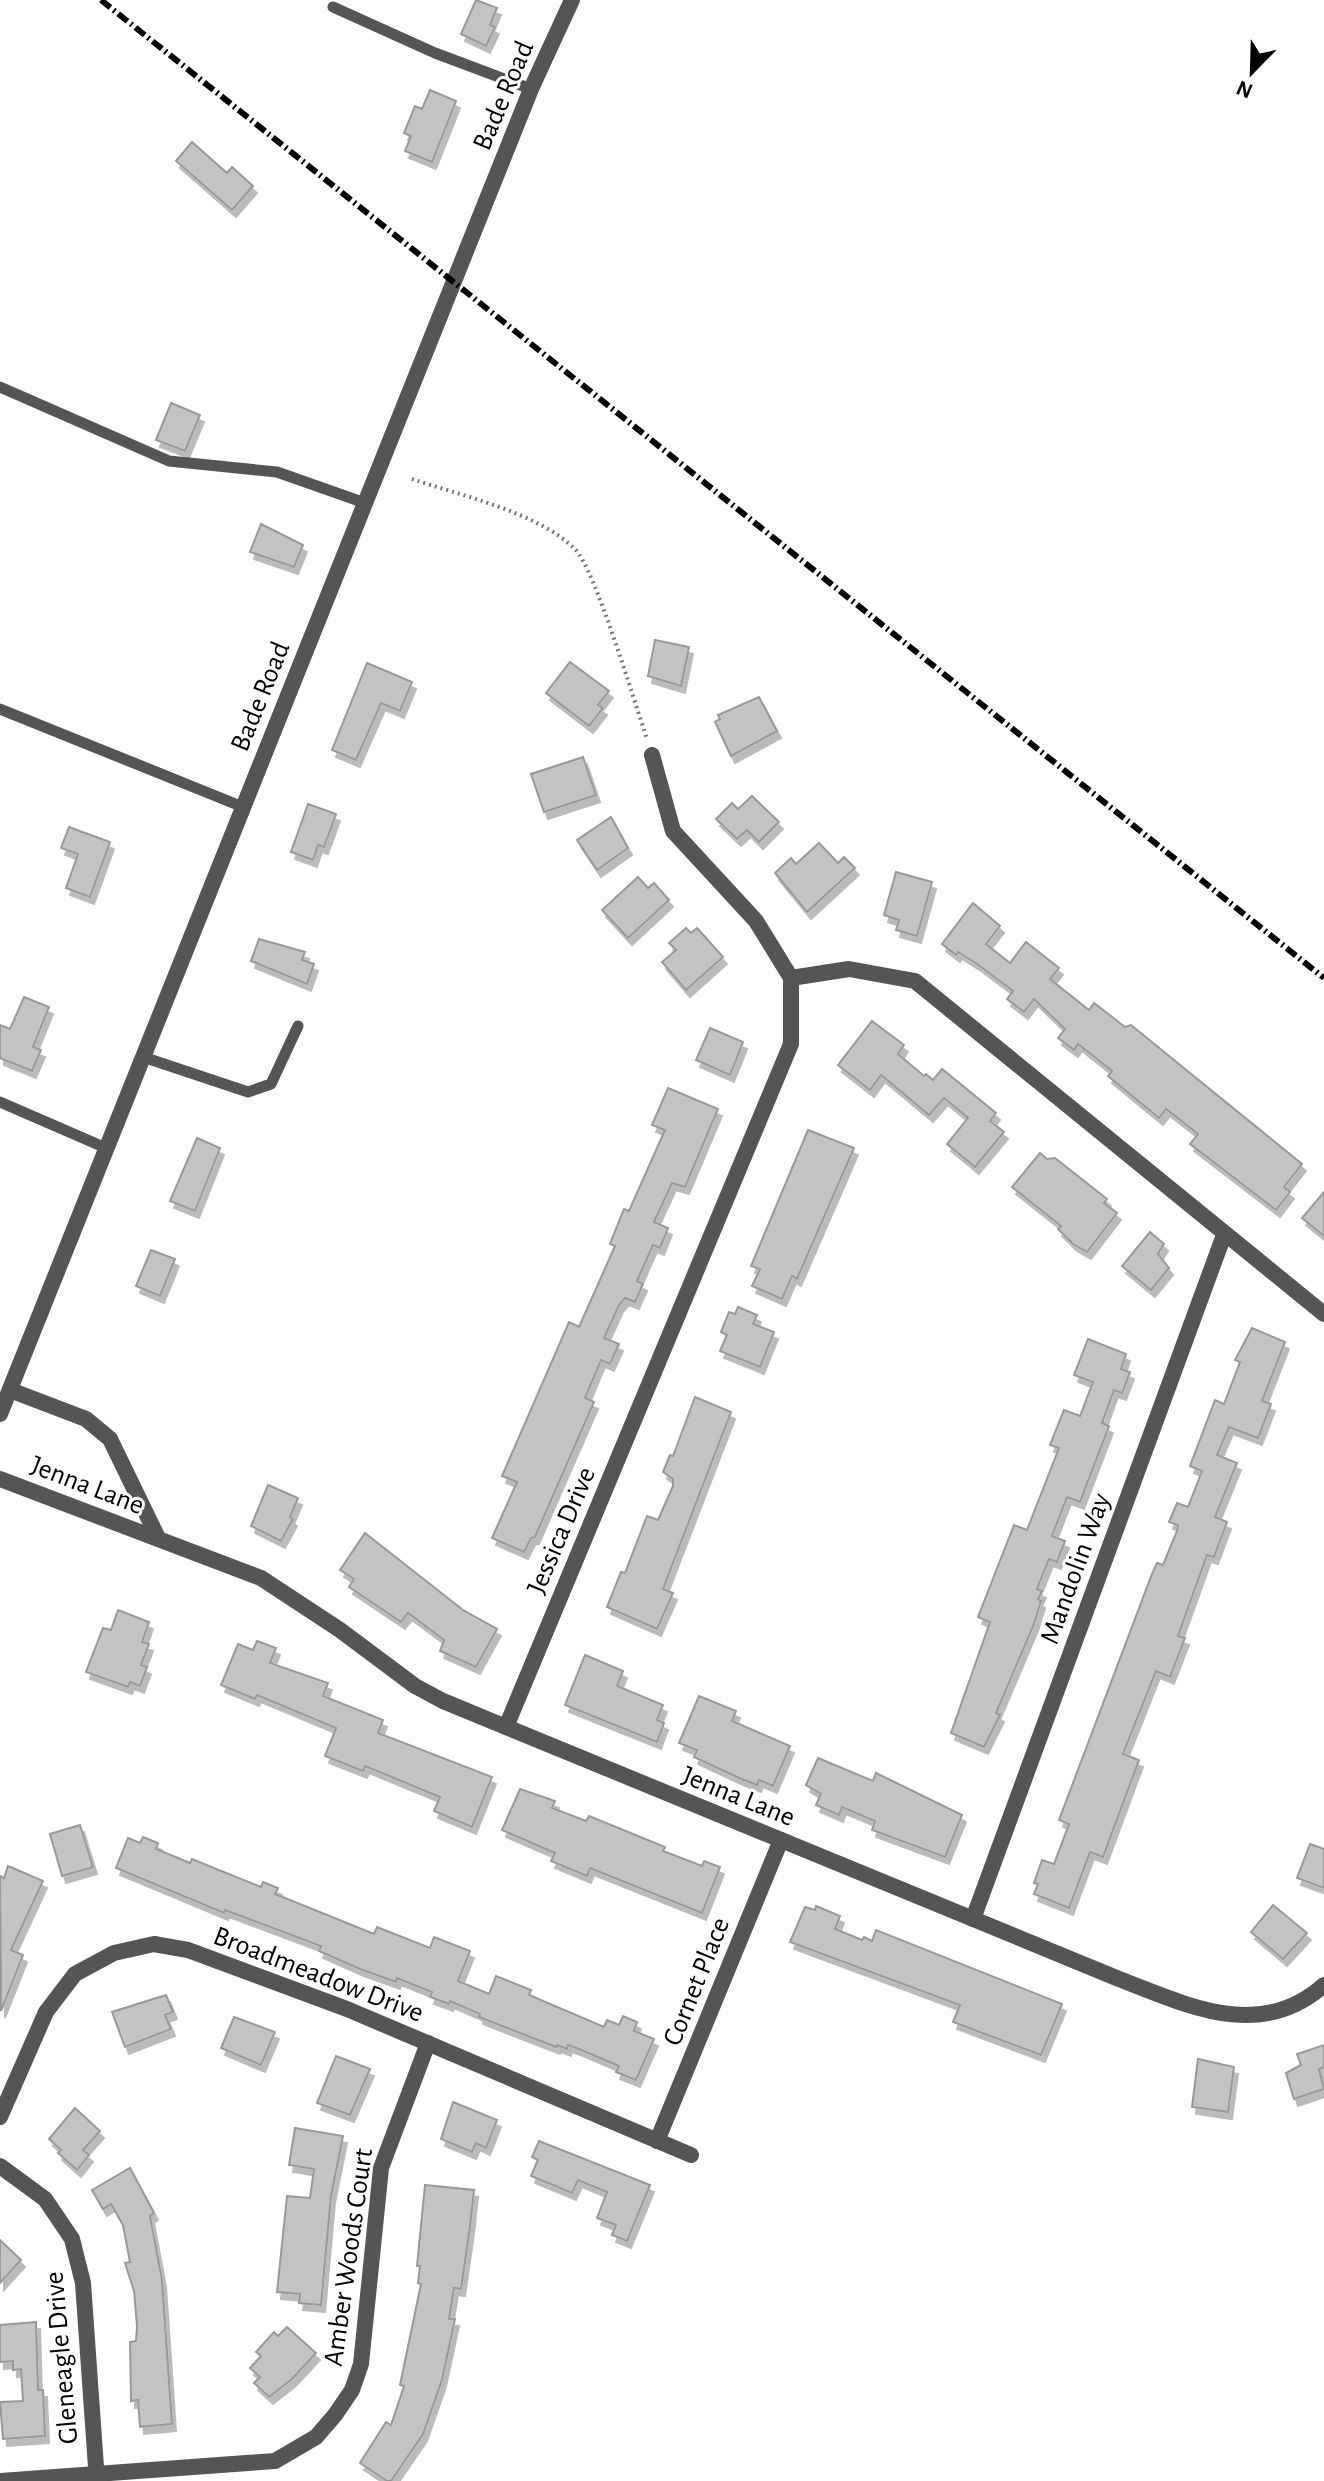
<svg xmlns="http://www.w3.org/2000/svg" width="1324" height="2481" font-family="'Alegreya Sans',sans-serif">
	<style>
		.building { fill: #c4c4c4; stroke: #999; stroke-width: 2; filter: url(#shadow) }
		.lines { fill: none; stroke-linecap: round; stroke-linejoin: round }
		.path { stroke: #777; stroke-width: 4; stroke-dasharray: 2 4; stroke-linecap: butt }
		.service { stroke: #555; stroke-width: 11 }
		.minor { stroke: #555; stroke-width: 16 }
		.rail { stroke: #000; stroke-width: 6; stroke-dasharray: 12 4 2 4; stroke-linecap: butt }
		.labels { text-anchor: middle; stroke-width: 6; stroke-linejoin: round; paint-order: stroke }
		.street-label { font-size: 28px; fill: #000; stroke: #fff }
	</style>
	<defs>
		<filter id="shadow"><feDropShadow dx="4" dy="7" stdDeviation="0" flood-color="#0004"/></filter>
	</defs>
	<rect width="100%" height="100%" fill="#fff"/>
	<!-- building -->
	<g class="building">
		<path d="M476,0l21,8 -7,17 5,2 -9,19 -25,-12z"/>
		<path d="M430,90l26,11 -24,61 -27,-11 6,-15 -7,-3 11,-27 7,3z"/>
		<path d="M192,142l35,31 5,-6 21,19 -21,24 -56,-49z"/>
		<path d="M171,403l29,12 -15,36 -29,-11z"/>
		<path d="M261,524l42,21 -9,22 -44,-15z"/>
		<path d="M655,640l34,7 -8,39 -33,-10z"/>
		<path d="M570,662l39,29 -11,14 5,3 -14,18 -43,-33z"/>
		<path d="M367,663l45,19 -12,29 -19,-8 -25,57 -24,-10z"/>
		<path d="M759,697l18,34 -46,25 -16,-34 5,-3 -2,-4z"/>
		<path d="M583,757l13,38 -52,17 -13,-38z"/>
		<path d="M752,796l27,26 -20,20 -12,-12 -10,9 -21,-20 16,-16 6,6z"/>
		<path d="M308,804l28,10 -12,33 -6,-2 -5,15 -22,-8z"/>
		<path d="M611,817l17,31 -31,22 -20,-30z"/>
		<path d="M69,827l41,15 -20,55 -24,-9 12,-34 -17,-6z"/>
		<path d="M819,843l19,20 6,-6 11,11 -48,44 -32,-39 16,-15 5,6z"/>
		<path d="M896,872l36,10 -15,54 -21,-6 3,-10 -15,-5z"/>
		<path d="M638,877l10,11 6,-5 15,17 -41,38 -26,-28z"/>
		<path d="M973,903l27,23 -14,18 24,19 16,-21 33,26 -9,11 39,31 5,-7 31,24 6,-2 171,139 -18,23 6,5 -14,18 -86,-66 8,-10 -32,-25 -7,9 -51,-42 4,-5 -34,-27 -4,6 -16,-12 7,-9 -31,-30 -10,13 -17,-13 6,-8 -36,-27 -19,-12 -2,3 -14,-11z"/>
		<path d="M686,928l5,5 6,-5 26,29 -37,33 -24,-28 14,-12 -7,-7z"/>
		<path d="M259,939l46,13 -3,8 12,4 -7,20 -56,-23z"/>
		<path d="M24,997l25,10 -16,40 8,3 -9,21 -32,-13v-33l10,4z"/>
		<path d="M872,1021l32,24 -6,9 26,22 2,-2 7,6 9,-11 54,44 -6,8 14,11 -29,35 -28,-23 21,-26 -24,-20 -15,17 -48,-40 -11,15 -32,-25z"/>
		<path d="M710,1028l33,14 -13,33 -34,-15z"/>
		<path d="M668,1088l50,21 -33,78 -13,-4 -18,39 14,6 -8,20 -7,-3 -16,36 6,3 -8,18 -10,-4 -6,7 -15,33 15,6 -9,20 -9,-4 -16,38 9,4 -59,135 -4,1 -7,14 -32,-14 25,-56 -15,-6 67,-154 10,5 36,-81 -5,-2 14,-35 5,2 36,-81 -13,-5z"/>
		<path d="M808,1130l46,18 -57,131 -5,-3 -10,23 -30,-13 8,-17 -9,-3z"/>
		<path d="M197,1138l23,10 -25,63 -25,-10z"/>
		<path d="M1040,1153l7,6 8,-1 52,41 -3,4 13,10 -30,39 -14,-8 -15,-15 3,-3 -49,-39z"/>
		<path d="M1324,1192v44l-22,-18z"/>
		<path d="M1150,1232l14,12 -6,10 11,14 -18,22 -29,-24z"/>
		<path d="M151,1250l24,9 -15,37 -24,-10z"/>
		<path d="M738,1307l19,8 -4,9 21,8 -14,35 -40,-16 7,-16 -6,-3 8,-20 6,2z"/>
		<path d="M1252,1328l33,14 -23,59 9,3 -13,34 -29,-11 -12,28 20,8 -22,54 12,5 -13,35 -7,-2 -29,81 7,2 -15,39 -14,-6 -33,83 16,6 -36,97 -13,-5 -21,56 -35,-14 4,-10 -4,-1 8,-23 12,4 15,-40 -10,-4 93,-246 5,-11 6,2 14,-34 1,-6 -9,-3 8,-19 11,4 14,-36 -12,-5 25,-66 9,4 16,-42 -5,-2z"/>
		<path d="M1088,1339l38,15 -5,15 9,3 -8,21 -8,-3 -12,33 7,3 -29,76 -13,-5 -15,39 13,5 -8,21 -8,-3 -12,30 5,2 -4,8 3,2 -7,23 -38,89 4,2 -16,32 -33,-14 39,-111 -12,-5 36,-92 13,5 32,-82 -9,-3 14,-35 16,6 13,-34 -19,-7z"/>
		<path d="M695,1397l36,15 -68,177 10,4 -16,36 -50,-22 14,-35 4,1 22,-57 11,4 15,-34v-7l-10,-7 7,-17 3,1z"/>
		<path d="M268,1485l30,13 -8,19 3,2 -12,22 -30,-15z"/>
		<path d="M365,1533l98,77 34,19 -21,38 -36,-16 4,-11 -36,-27 -7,9 -52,-35 5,-8 -14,-9z"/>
		<path d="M118,1610l31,12 -7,20 7,2 -8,21 6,2 -7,19 -10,-4 -2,5 -42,-15 17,-44 8,2z"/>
		<path d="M257,1641l19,7 -6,15 58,20 -5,13 60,24 -5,13 114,44 -20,50 -38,-16 6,-14 -75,-31 -2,5 -38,-15 11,-28 -79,-33 -2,4 -34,-14 17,-41 15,6z"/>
		<path d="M585,1655l38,16 -6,15 46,19 -6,15 7,3 -7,19 -92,-37z"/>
		<path d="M699,1696l37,15 -4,10 58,25 -17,40 -14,-6 -2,5 -18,-7 -45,-21 3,-7 -18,-7z"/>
		<path d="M818,1758l55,23 3,-8 86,42 -17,42 -73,-27 3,-9 -33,-14 -3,8 -23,-10 5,-11 -15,-9z"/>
		<path d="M520,1789l35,12 -3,7 34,13 3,-5 76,31 -2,4 39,15 2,-5 16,6 -18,46 -112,-45 -3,8 -36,-15 4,-8 -53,-23z"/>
		<path d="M80,1825l13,42 -31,9 -12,-42z"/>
		<path d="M143,1837l15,6 -2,6 34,14 2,-4 69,28 2,-5 15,6 -3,6 99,40 3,-7 53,21 4,-11 36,14 -12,30 31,13 7,-18 35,14 -2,5 75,32 3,-7 12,5 4,-9 14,6 -3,9 20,8 -18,41 -20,-8 3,-6 -40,-17 -11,-4 -1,4 -10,-4 -1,2 -77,-30 1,-3 -30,-13 -1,3 -19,-7 2,-5 -35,-14 -1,4 -36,-13 -41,-18 2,-5 -96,-36 -1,3 -108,-45 12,-30 12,5z"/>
		<path d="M1310,1844l14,5v39l-27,-10z"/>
		<path d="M8,1866l35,15 -32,69 12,5 -22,56 -1,-135 4,2z"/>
		<path d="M1273,1905l34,28 -24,26 -32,-27z"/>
		<path d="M816,1906l24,10 -5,13 27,11 2,-3 8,4 4,-11 186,74 -21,51 -88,-33 7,-17 -170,-63 15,-35 10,3z"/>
		<path d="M166,1995l7,17 -8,3 6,14 -46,18 -13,-35z"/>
		<path d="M234,2017l41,15 -14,33 -40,-17z"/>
		<path d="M1324,2045v22l-5,2 5,20 -30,10 -8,-26 15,-8 -4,-11z"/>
		<path d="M336,2056l34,13 -20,46 -33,-12z"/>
		<path d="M1198,2059l36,8 -6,45 -36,-5z"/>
		<path d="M453,2102l44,18 -11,28 -10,-5 -4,9 -31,-13z"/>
		<path d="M75,2108l25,23 -17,19 6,5 -12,15 -19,-17 3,-3 -12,-11z"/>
		<path d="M295,2128l48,8 -12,60 -10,109 -22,-2 1,-9 -23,-2 10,-96 23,2 4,-29 -25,-4z"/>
		<path d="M539,2141l111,44 -23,56 -15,-6 4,-10 -19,-7 10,-26 -29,-12 -6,13 -41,-17 7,-16 -6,-3z"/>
		<path d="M130,2168l24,45 -4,3 12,64 10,144 -32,3 -2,-27 -7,1 -1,-59 6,-1 1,-15 -3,-35 -9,-28 5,-1 -7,-37 -12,-21 -8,5 -11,-19z"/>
		<path d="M425,2185l49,5 -4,37 -9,62 -7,-1 -5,31h6l-13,61 -19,54 -32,47h-4l-27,-18 26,-41 5,3 13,-39 -4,-1 21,-101 -3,-1 2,-17h-3z"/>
		<path d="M0,2240l21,20 -21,23z"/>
		<path d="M36,2322l2,68h5l2,46 -42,3 -3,-37 23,-1 -2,-32 -8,1v-9l-13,1v-37z"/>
		<path d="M287,2327l29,26 -24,26 -23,18 -15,-14 6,-6 -10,-9 11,-12 -5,-4 18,-20 4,4z"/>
	</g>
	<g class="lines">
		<!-- path -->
		<path class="path" d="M412,479c50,17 125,33 163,70 20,20 60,155 72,190"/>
		<!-- service -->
		<g class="service">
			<path d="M333,7l102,46 96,36"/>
			<path d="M0,387l169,74 108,11 88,31"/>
			<path d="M0,709l243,98"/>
			<path d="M143,1057l105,35 23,-8 27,-58"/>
			<path d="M0,1102l106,46"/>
		</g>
		<!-- minor -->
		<g class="minor">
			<path d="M791,978l58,-9 66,12 409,333"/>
			<path d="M10,1390l76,29 24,20 48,99"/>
			<path d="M0,1414l531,-1325 41,-89"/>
			<path d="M0,1479l261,99 79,52 75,56 28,15 676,278c68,26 141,63 205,6"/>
			<path d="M506,1727l285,-683v-66l-35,-57 -83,-90 -21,-76"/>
			<path d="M973,1919l251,-684"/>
			<path d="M0,2117l46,-105 29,-38 39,-21 40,-9 34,6 159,59 344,146"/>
			<path d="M657,2141l124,-301"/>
			<path d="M0,2166l45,33 27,40 11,44 14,198"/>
			<path d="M0,2481l275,-20 41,-24 19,-22 17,-25 9,-26 20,-196 47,-125"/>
		</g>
		<!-- rail -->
		<path class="rail" d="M101,0l1223,978"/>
	</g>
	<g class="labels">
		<!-- street labels -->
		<g class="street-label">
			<text transform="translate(502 95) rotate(-67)" y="10">Bade Road</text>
			<text transform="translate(259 696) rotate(-68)" y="10">Bade Road</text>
			<text transform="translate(88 1484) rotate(21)" y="10">Jenna Lane</text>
			<text transform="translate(560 1530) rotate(-67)" y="10">Jessica Drive</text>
			<text transform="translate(1074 1568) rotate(-70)" y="10">Mandolin Way</text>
			<text transform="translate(739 1795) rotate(22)" y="10">Jenna Lane</text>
			<text transform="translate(319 1973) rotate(21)" y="10">Broadmeadow Drive</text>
			<text transform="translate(695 1981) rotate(-68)" y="10">Cornet Place</text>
			<text transform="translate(347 2257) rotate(-82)" y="10">Amber Woods Court</text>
			<text transform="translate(60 2358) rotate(-95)" y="10">Gleneagle Drive</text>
		</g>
	</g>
	<!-- north arrow -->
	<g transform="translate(1252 72) rotate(203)" stroke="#ffffff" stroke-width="6" paint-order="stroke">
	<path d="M0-6L14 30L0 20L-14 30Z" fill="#000000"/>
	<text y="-12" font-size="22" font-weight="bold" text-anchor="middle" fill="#000000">N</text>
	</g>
</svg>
